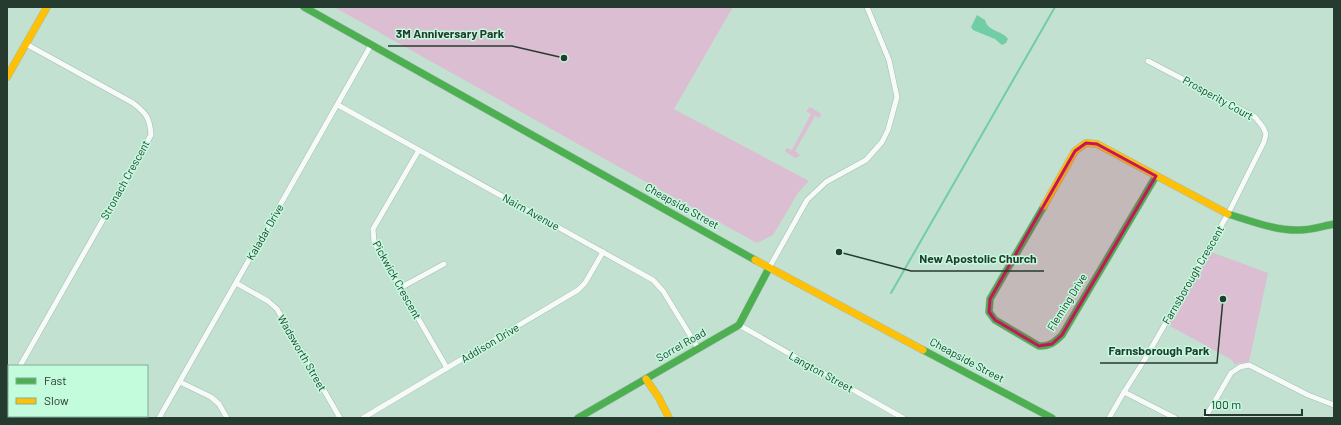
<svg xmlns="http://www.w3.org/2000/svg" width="1341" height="425" font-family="Barlow,sans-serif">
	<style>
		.green { fill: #dcbed2 }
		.water { fill: #70cda4 }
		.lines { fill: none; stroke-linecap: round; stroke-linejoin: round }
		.stream { stroke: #70cda4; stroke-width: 2 }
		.street-casing { stroke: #a4bcaf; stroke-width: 6 }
		.fast-casing { stroke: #a4bcaf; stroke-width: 8 }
		.slow-casing { stroke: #a4bcaf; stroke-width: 8 }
		.street { stroke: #f6faf8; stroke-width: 5 }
		.fast { stroke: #4caf50; stroke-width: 7 }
		.slow { stroke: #ffc107; stroke-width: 7 }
		.marked { fill: #c2185b; fill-opacity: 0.2; stroke: #c2185b; stroke-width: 3; stroke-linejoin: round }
		.labels { text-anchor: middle; stroke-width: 3; stroke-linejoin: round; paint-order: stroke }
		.street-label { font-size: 11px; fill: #253b30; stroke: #c3fbdd }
		.leader { fill: none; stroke: #253b30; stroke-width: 1.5 }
		.callout-dot { fill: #253b30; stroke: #c3fbdd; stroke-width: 1.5 }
		.callout-label { font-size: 12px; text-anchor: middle; font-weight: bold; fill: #253b30; stroke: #c3fbdd; stroke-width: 3; stroke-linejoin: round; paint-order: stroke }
	</style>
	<rect width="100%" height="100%" fill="#c3e1d1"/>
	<!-- green -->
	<g class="green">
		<path d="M334,7h399l-59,102 135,72 -11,12 -25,42 -16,8 -122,-67z"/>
		<path d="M810,107l10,6 1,2 -2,3 -4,-2 -20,35 5,4 -2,2 -3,1 -9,-6 -1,-2 2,-2 5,2 19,-36 -5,-3z"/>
		<path d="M1211,252l57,21 -19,89 -10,1 -4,2 -3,-5 -64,-35z"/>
	</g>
	<!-- water -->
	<path class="water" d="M977,15l8,5c3,12 17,10 23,19l-2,4 -4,2 -7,-6 -22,-9 -2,-3z"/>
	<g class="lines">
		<!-- stream -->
		<path class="stream" d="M891,293l164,-286"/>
		<!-- street casing -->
		<g class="street-casing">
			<g id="street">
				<path d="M338,105l315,175 10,11 35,57"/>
				<path d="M419,150l-46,79 1,13 73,126"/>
				<path d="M769,268l38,-68 19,-18 40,-22 16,-18 6,-12 9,-33 -8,-37 -22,-53"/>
				<path d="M236,283l32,18 9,8 63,109"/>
				<path d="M400,288l44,-24"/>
				<path d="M739,325l164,93"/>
				<path d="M20,366l131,-231c-1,-17 -5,-22 -18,-32l-107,-59"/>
				<path d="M7,380l2,-1"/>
				<path d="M180,382l31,15 8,7 8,14"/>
				<path d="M1124,392l51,26"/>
				<path d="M159,418l212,-373"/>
				<path d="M363,418l215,-128 7,-7 18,-31"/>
				<path d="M1109,418l15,-26 21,-33 83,-145 36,-72 2,-8 -3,-7 -8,-10 -107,-56"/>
				<path d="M1205,418l26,-45 9,-6 9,-2 59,30 26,10"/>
			</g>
		</g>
		<!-- fast casing -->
		<g class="fast-casing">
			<g id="fast">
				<path d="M304,7l451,253"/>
				<path d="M1044,206l-54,93 -1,13 6,8 44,26c10,1 16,-4 23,-11l94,-159"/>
				<path d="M1228,214c23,7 48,17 72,16 11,0 23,-4 34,-6"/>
				<path d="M923,350l129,68"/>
				<path d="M578,418l161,-93 30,-57"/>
			</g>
		</g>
		<!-- slow casing -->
		<g class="slow-casing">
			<g id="slow">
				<path d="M7,77l40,-70"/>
				<path d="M1044,206l31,-55 11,-8 11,1 131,70"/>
				<path d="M755,260l168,90"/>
				<path d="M646,379l13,19 10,20"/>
			</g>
		</g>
		<!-- street -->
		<use href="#street" class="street"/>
		<!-- fast -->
		<use href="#fast" class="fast"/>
		<!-- slow -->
		<use href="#slow" class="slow"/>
	</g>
	<!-- marked area -->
	<path class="marked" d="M1086,143l11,1 59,32 -94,159 -10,9 -13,2 -44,-26 -6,-8 1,-13 85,-148z"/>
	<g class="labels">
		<!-- street labels -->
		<g class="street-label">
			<text transform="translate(1218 98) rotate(29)" y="4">Prosperity Court</text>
			<text transform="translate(125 180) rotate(-61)" y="4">Stronach Crescent</text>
			<text transform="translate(682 206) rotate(29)" y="4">Cheapside Street</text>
			<text transform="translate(531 212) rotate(29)" y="4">Nairn Avenue</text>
			<text transform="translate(265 232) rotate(-60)" y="4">Kaladar Drive</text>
			<text transform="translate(1193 275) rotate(-60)" y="4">Farnsborough Crescent</text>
			<text transform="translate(397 280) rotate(61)" y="4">Pickwick Crescent</text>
			<text transform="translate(1067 302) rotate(-58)" y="4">Fleming Drive</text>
			<text transform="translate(490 343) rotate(-31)" y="4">Addison Drive</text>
			<text transform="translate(681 345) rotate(-30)" y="4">Sorrel Road</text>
			<text transform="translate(302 353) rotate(60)" y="4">Wadsworth Street</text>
			<text transform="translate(967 360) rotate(28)" y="4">Cheapside Street</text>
			<text transform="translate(821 372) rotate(29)" y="4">Langton Street</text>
		</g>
	</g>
	<!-- callouts -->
	<path class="leader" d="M564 58L512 46H388M839 252L911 271H1044M1223 299L1217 363H1100"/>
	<g class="callout-dot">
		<circle cx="564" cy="58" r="4"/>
		<circle cx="839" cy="252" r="4"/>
		<circle cx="1223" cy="299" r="4"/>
	</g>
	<g class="callout-label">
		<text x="450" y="38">3M Anniversary Park</text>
		<text x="978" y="263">New Apostolic Church</text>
		<text x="1159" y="355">Farnsborough Park</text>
	</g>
	<!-- border -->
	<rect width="1341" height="425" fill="none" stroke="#253b30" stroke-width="16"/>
	<!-- legend -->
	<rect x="8" y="365" width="140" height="52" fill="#c3fbdd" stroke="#84ae98"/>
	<rect x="16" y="378" width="20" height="6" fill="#4caf50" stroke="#84ae98"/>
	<text x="44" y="385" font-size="12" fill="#253b30">Fast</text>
	<rect x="16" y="398" width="20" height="6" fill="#ffc107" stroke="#84ae98"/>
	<text x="44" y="405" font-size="12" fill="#253b30">Slow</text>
	<!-- scale -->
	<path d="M1205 409v6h97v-6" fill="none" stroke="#253b30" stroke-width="2"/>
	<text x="1211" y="409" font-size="12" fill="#253b30" stroke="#c3fbdd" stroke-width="3" paint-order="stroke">100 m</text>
</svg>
